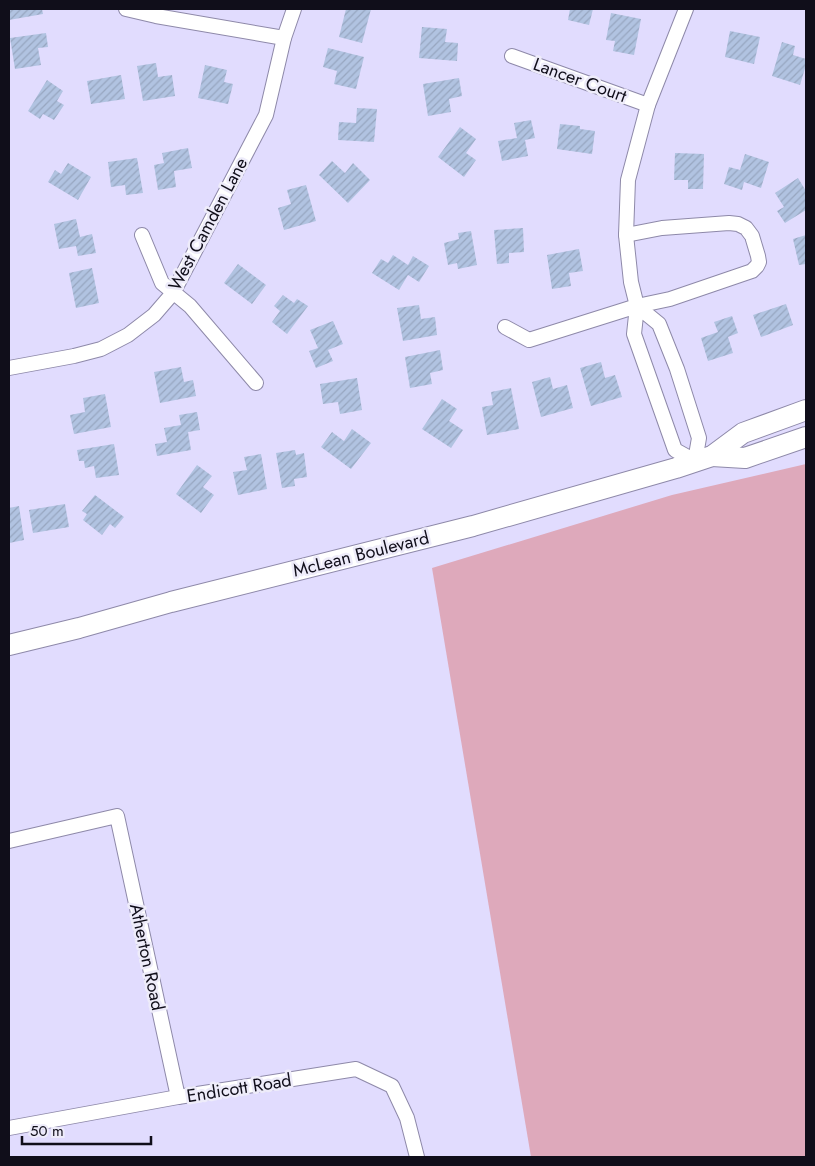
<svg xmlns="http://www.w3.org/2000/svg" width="815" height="1166" font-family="Jost,sans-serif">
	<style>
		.green { fill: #dea9bb }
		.building { fill: url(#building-hatch) }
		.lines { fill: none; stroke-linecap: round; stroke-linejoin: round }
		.street-casing { stroke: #8e89a9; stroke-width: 16 }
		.secondary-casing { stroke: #8e89a9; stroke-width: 22 }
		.street { stroke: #fff; stroke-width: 14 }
		.secondary { stroke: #fff; stroke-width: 20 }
		.labels { text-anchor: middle; stroke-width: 5; stroke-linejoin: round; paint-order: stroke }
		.street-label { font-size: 18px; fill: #100e1a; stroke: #eeecfa }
	</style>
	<defs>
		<pattern id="building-hatch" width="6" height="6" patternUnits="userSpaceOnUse" patternTransform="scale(1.25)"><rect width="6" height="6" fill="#b1c3e1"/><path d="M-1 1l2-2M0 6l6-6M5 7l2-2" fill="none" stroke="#97a6c0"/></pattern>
	</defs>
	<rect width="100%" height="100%" fill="#e1dcfe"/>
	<!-- green -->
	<path class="green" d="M806,464v693h-275l-99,-589 240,-73z"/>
	<!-- building -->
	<g class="building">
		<path d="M9,9h33l1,5 -34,6z"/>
		<path d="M346,9h25l-9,34 -23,-6z"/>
		<path d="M570,9h23l-4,16 -21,-5z"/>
		<path d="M611,13l30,6 -7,36 -21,-4 2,-10 -9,-1z"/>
		<path d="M422,27l25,2 -2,13 13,1 -1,18 -38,-3z"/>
		<path d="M730,31l30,6 -6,27 -29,-7z"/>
		<path d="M46,33l2,14 -10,1 3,17 -26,4 -5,-31z"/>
		<path d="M782,42l13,4 -2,9 13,4v6l-6,20 -28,-9z"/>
		<path d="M328,48l36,9 -8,32 -22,-5 3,-13 -14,-4z"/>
		<path d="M156,63l2,14 14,-2 3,21 -32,5 -6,-35z"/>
		<path d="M205,65l22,5 -3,12 9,2 -5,20 -30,-6z"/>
		<path d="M121,75l4,24 -34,5 -4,-23z"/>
		<path d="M459,78l3,18 -13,3 2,13 -23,4 -5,-32z"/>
		<path d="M47,80l16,11 -6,10 7,4 -10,15 -11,-6 -3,5 -12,-8z"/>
		<path d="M357,108l20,1 -3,33 -36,-2 1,-18 17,1z"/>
		<path d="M531,120l4,18 -10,2 3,16 -26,5 -4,-20 19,-3 -3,-15z"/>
		<path d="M560,124l20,2v3l15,2 -3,23 -35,-5z"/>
		<path d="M460,127l16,12 -10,14 10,7 -12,17 -26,-20z"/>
		<path d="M188,148l4,20 -18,3 2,16 -18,3 -4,-25 10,-2 -2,-10z"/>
		<path d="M675,153l29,1 -1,35h-15v-9h-14z"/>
		<path d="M745,154l24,8 -8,26 -17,-6 -2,8 -18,-6 5,-17 11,3z"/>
		<path d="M137,158l6,35 -17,2 -1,-10 -14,2 -3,-25z"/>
		<path d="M332,161l13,12 8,-10 17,17 -22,23 -29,-28z"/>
		<path d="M68,163l23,14 -13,23 -30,-18 7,-12 6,4z"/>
		<path d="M798,178l8,13v19l-21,13 -8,-12 7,-4 -9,-14z"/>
		<path d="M306,185l10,36 -32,9 -6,-22 13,-4 -4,-14z"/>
		<path d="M76,219l4,18 12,-3 4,19 -18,3 -2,-10 -17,3 -5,-25z"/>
		<path d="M523,228l1,24 -15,1v10l-12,1 -3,-34z"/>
		<path d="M471,231l6,34 -19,4 -1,-6 -9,2 -4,-22 15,-4 -1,-6z"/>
		<path d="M806,235v29l-7,1 -6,-26z"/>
		<path d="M579,249l4,22 -14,2 2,13 -19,3 -5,-34z"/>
		<path d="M393,255l15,10 5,-9 16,10 -10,16 -11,-7 -9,15 -27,-17 9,-14 7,4z"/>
		<path d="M238,264l28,21 -14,19 -28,-21z"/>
		<path d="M92,268l7,35 -23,5 -7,-35z"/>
		<path d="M283,295l11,8 3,-4 11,7 -21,28 -15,-12 8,-11 -6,-5z"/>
		<path d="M786,304l7,21 -32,12 -8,-22z"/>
		<path d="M419,305l2,14 14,-2 2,18 -34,6 -6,-33z"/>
		<path d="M732,316l6,17 -10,4 5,16 -25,8 -7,-23 17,-6 -4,-10z"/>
		<path d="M333,321l10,23 -15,6 5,11 -17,7 -7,-17 9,-3 -8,-18z"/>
		<path d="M440,350l3,20 -13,3 2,11 -22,4 -5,-31z"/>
		<path d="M601,362l4,16 10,-3 7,22 -31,9 -11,-38z"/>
		<path d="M181,367l3,15 9,-2 3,16 -36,7 -6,-31z"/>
		<path d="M550,377l3,12 14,-4 6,23 -32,9 -9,-35z"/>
		<path d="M357,378l5,32 -22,4 -2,-12 -15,2 -3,-20z"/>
		<path d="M511,388l8,41 -32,6 -5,-28 11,-2 -2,-13z"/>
		<path d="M105,394l6,33 -37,7 -4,-19 15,-3 -2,-14z"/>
		<path d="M442,399l15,10 -8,12 14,9 -12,18 -29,-19z"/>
		<path d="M197,412l3,18 -12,2 3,18 -34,6 -2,-12 12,-2 -3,-14 17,-3 -2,-10z"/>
		<path d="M352,429l19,14 -20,26 -30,-22 11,-15 12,9z"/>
		<path d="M114,444l5,31 -23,3 -2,-12 -9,2 -1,-7h-5l-2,-11z"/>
		<path d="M295,450l1,5 8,-2 3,24 -13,2 1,7 -13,2 -6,-35z"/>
		<path d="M261,454l6,35 -29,6 -5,-23 14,-2 -3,-13z"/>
		<path d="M197,465l15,11 -9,11 11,8 -13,18 -25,-19z"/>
		<path d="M95,495l29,22 -9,11 -5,-4 -8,11 -19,-15 4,-6 -5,-3z"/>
		<path d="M65,504l4,23 -36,6 -4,-23z"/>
		<path d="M19,506l5,34 -15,3v-35z"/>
	</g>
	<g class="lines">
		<!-- street casing -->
		<g class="street-casing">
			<g id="street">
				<path d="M126,9l30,7 128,22"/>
				<path d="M512,56l136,49"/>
				<path d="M142,235l20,48 28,23 66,77"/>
				<path d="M637,306l22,18 18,45 22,69 -4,23 -20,-11 -41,-116 3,-28 -6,-24 -5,-47 2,-55 20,-75 38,-96"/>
				<path d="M505,327l24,13 108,-34 33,-7 82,-28 5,-5 2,-4 -1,-6 -6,-20 -6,-8 -8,-4 -9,-1 -67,5 -36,7"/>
				<path d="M9,368l65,-12 27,-7 27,-14 26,-20 19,-22 93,-178 18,-77 10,-29"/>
				<path d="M9,841l108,-25 61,281"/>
				<path d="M9,1128l169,-31 178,-28 36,17 15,32 10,39"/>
			</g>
		</g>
		<!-- secondary casing -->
		<g class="secondary-casing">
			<g id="secondary">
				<path d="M712,456l33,2 61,-21"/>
				<path d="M9,645l70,-17 92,-26 302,-76 203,-58 36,-12 31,-23 63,-23"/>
			</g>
		</g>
		<!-- street -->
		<use href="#street" class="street"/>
		<!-- secondary -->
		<use href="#secondary" class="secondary"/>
	</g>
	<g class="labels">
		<!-- street labels -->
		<g class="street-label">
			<text transform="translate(580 80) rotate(20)" y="6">Lancer Court</text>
			<text transform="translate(208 224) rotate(-62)" y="6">West Camden Lane</text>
			<text transform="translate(361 554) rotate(-14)" y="6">McLean Boulevard</text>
			<text transform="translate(147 957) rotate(78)" y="6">Atherton Road</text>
			<text transform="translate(239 1088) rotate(-9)" y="6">Endicott Road</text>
		</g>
	</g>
	<!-- border -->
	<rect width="815" height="1166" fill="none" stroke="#100e1a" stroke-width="20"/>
	<!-- scale -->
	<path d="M22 1136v8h129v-8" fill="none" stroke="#100e1a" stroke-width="2.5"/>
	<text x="30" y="1136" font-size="15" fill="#100e1a" stroke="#eeecfa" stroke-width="4" paint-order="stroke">50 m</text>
</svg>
